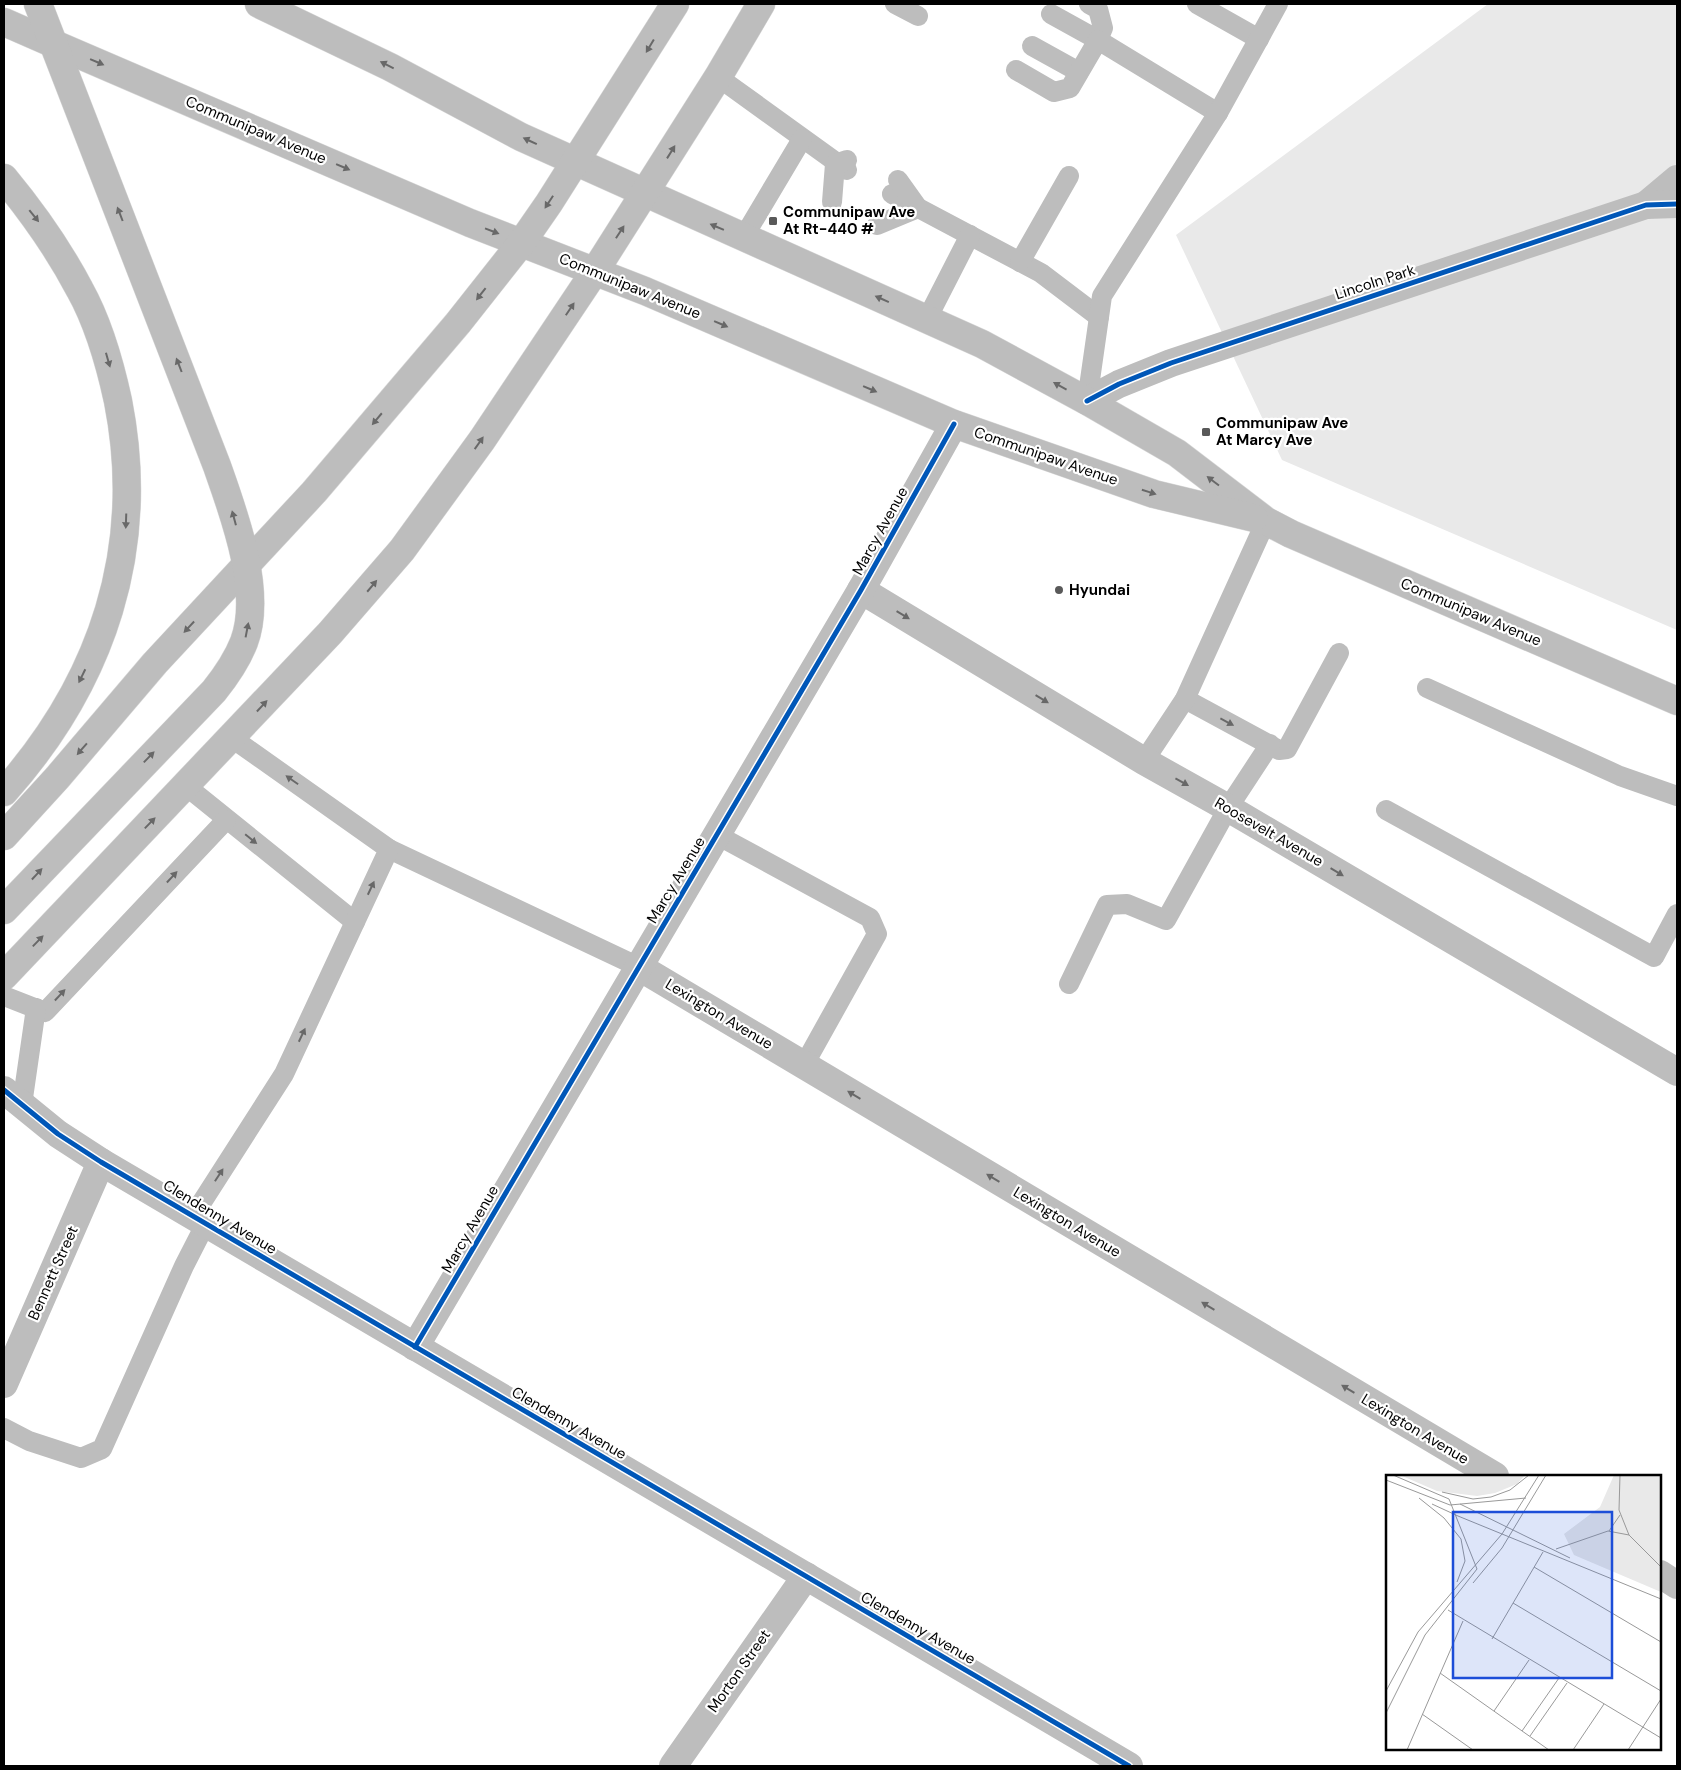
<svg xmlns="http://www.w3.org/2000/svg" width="1681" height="1770" font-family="'DM Sans',sans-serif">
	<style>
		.green { fill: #e9e9e9 }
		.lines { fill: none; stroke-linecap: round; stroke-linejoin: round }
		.primary-casing { stroke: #dbdbdb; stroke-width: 29 }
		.highway-casing { stroke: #dbdbdb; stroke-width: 29 }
		.lane { stroke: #bdbdbd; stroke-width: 20 }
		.street { stroke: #bdbdbd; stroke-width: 28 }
		.primary { stroke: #bdbdbd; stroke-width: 28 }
		.highway { stroke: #bdbdbd; stroke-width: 28 }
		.cycleway-casing { stroke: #fff; stroke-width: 8 }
		.cycleway { stroke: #0057b8; stroke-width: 5 }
		.oneway { fill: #686868 }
		.poi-dot { fill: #595959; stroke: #fff; stroke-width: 2 }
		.labels { text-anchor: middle; stroke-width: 4.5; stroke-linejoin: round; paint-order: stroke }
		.street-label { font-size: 15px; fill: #000; stroke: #fff }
		.poi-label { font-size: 15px; font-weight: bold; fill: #000; stroke: #fff; text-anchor: start }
		.inset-road { fill: none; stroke: #999; stroke-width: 1 }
		.view { fill: #1d4ed8; fill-opacity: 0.15; stroke: #1d4ed8; stroke-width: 2.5 }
		.inset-edge { fill: none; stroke: #000; stroke-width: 2.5 }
	</style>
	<rect width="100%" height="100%" fill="#fff"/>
	<!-- green -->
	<path class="green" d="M1488,4h189v626l-395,-170 -106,-225z"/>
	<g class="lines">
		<!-- primary casing -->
		<g class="primary-casing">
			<g id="primary">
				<path d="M259,4l131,63 131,70 461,207 105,57 90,52 89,68 25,13 386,167"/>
				<path d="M52,43l418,180 175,68 309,133 200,70 100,24"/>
			</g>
		</g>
		<!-- highway casing -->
		<g class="highway-casing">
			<g id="highway">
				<path d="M4,22l48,21"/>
				<path d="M4,178c29,35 55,72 76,112 19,34 30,74 38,111 29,147 -15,280 -114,391"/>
				<path d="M4,836l53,-58 98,-115 159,-171 144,-169 64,-81 27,-39 126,-199"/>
				<path d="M4,910l210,-219c12,-15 23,-31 30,-49 19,-50 -10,-128 -27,-176l-179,-462"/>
				<path d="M4,976l326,-343 72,-83 80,-110 113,-169 123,-194 43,-73"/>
			</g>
		</g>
		<!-- lane -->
		<g class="lane">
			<path d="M895,4l23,12"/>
			<path d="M1197,4l62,35"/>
			<path d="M1051,14l47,26 5,-12 -5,-19 -9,-5"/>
			<path d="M1032,46l47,26"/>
			<path d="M1016,70l38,22 16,-4 28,-48 120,73"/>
			<path d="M718,77l129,93"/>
			<path d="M892,194l149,79 58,44"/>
			<path d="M832,202l3,-38 12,-4"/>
			<path d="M877,225l41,-17 -20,-28"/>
			<path d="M743,238l59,-99"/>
			<path d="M1020,262l49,-86"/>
			<path d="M927,319l43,-84"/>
			<path d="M1087,401l15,-105 116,-183 60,-109"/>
			<path d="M1427,688l193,88 57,20"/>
			<path d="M1185,699l94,51 8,-1 52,-96"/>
			<path d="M1144,761l41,-62 81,-178"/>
			<path d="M186,786l169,136"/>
			<path d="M1386,810l268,147 23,-43"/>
			<path d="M717,835l153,83 7,16 -73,131"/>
			<path d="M389,849l250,118"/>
			<path d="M1069,984l38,-79 20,-1 39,16 62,-112 42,-64"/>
			<path d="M4,996l41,16 181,-192"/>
			<path d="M22,1105l14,-97"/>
			<path d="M193,1216l91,-142 105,-225 -157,-111"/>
			<path d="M4,1428l25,13 52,17 21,-9 82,-183 22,-43"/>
		</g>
		<!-- street -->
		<g class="street">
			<path d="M1646,205l31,-26"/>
			<path d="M1087,401l32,-17 52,-21 475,-158 31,-1"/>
			<path d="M861,590l283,171 84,47 449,264"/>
			<path d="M639,967l856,509"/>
			<path d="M4,1090l54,44 43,28 1028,604"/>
			<path d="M415,1347l446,-757 93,-166"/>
			<path d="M4,1384l97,-222"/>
			<path d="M1660,1574l17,11"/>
			<path d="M673,1766l133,-190"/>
		</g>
		<!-- primary -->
		<use href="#primary" class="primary"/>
		<!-- highway -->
		<use href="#highway" class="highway"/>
		<!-- cycleway casing -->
		<g class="cycleway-casing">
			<g id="cycleway">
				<path d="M1087,401l32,-17 52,-21 475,-158 31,-1"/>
				<path d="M4,1090l54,44 43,28 1028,604"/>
				<path d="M415,1347l446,-757 93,-166"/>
			</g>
		</g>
		<!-- cycleway -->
		<use href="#cycleway" class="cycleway"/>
	</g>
	<!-- one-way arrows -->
	<defs><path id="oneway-solid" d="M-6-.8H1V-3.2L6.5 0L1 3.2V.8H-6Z" transform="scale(1.25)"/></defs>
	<g class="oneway">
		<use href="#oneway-solid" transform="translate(650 46) rotate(121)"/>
		<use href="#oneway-solid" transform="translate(97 62) rotate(23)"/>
		<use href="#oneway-solid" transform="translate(387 65) rotate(-153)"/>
		<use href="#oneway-solid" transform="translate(530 141) rotate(-155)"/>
		<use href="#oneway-solid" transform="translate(671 152) rotate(-58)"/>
		<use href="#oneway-solid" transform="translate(343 167) rotate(23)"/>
		<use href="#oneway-solid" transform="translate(549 202) rotate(123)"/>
		<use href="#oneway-solid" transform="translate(120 214) rotate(-111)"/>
		<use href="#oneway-solid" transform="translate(34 216) rotate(51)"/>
		<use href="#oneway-solid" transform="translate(717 227) rotate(-157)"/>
		<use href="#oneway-solid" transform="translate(492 231) rotate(21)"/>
		<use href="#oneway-solid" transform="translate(620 232) rotate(-57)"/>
		<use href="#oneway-solid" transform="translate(481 294) rotate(128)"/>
		<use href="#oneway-solid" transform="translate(882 299) rotate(-156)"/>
		<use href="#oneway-solid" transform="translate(570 309) rotate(-56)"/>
		<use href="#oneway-solid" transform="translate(721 324) rotate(23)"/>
		<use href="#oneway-solid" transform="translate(108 360) rotate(74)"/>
		<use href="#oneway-solid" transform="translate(179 365) rotate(-111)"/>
		<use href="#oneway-solid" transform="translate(1060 386) rotate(-151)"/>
		<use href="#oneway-solid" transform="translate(870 389) rotate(23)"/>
		<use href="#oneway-solid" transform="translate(377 419) rotate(130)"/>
		<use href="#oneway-solid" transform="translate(479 443) rotate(-55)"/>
		<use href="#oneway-solid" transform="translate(1213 481) rotate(-143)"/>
		<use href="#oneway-solid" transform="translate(1149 492) rotate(18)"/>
		<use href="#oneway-solid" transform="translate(234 518) rotate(-105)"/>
		<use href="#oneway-solid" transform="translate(126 521) rotate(92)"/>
		<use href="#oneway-solid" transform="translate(372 586) rotate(-50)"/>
		<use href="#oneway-solid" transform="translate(903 615) rotate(31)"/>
		<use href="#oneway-solid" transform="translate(189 627) rotate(133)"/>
		<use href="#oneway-solid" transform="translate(247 630) rotate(-79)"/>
		<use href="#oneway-solid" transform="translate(82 676) rotate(116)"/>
		<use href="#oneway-solid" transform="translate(1042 699) rotate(31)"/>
		<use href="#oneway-solid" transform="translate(262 706) rotate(-47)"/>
		<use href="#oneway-solid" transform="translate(1227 722) rotate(28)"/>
		<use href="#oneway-solid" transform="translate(82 749) rotate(131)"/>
		<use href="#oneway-solid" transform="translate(149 757) rotate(-46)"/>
		<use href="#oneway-solid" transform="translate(292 780) rotate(-145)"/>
		<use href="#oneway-solid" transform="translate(1182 782) rotate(29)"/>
		<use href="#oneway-solid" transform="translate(150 823) rotate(-46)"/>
		<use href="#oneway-solid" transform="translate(251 839) rotate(39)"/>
		<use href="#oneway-solid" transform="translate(1337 872) rotate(31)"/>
		<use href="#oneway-solid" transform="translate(37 874) rotate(-47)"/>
		<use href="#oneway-solid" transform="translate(172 877) rotate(-47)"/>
		<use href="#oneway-solid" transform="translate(371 888) rotate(-65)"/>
		<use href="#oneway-solid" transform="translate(38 941) rotate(-46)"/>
		<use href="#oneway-solid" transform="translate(60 995) rotate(-47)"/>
		<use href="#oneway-solid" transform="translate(302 1035) rotate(-65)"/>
		<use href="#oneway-solid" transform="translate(854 1095) rotate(-149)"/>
		<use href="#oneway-solid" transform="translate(219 1175) rotate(-57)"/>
		<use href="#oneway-solid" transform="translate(993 1178) rotate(-149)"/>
		<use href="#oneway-solid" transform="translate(1208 1306) rotate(-149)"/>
		<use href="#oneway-solid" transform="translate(1348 1389) rotate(-149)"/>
	</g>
	<!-- markers -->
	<g class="poi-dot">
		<rect x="768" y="216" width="10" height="10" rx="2.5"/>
		<rect x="1201" y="427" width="10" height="10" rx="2.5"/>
		<circle cx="1059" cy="590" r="5"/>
	</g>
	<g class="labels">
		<!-- street labels -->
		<g class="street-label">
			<text transform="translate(256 130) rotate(23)" y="5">Communipaw Avenue</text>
			<text transform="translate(1375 282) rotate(-18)" y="5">Lincoln Park</text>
			<text transform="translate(630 286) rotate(22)" y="5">Communipaw Avenue</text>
			<text transform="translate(1046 456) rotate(19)" y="5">Communipaw Avenue</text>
			<text transform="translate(880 531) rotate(-61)" y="5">Marcy Avenue</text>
			<text transform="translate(1471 612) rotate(23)" y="5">Communipaw Avenue</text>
			<text transform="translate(1269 832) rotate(30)" y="5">Roosevelt Avenue</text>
			<text transform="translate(676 880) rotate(-59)" y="5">Marcy Avenue</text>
			<text transform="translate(719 1014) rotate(31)" y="5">Lexington Avenue</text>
			<text transform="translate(220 1217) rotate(31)" y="5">Clendenny Avenue</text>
			<text transform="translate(1067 1222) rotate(31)" y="5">Lexington Avenue</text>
			<text transform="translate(470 1229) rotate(-60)" y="5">Marcy Avenue</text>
			<text transform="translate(53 1273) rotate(-66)" y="5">Bennett Street</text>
			<text transform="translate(569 1423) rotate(30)" y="5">Clendenny Avenue</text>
			<text transform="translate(1415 1429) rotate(31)" y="5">Lexington Avenue</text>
			<text transform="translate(918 1628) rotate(30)" y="5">Clendenny Avenue</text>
			<text transform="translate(739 1671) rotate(-55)" y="5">Morton Street</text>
		</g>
		<!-- poi labels -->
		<g class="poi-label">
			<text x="783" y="217">Communipaw Ave<tspan x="783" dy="17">At Rt-440 #</tspan></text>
			<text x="1216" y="428">Communipaw Ave<tspan x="1216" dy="17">At Marcy Ave</tspan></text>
			<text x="1069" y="595">Hyundai</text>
		</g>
	</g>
	<!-- overview -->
	<g transform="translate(1386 1475)">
		<rect width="275" height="275" fill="#fff"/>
		<path d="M14,0h125l-8,9 -22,9 -18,3 -40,-5zM228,0h47v117l-87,-37 -10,-21 36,-27z" fill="#e9e9e9"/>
		<path class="inset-road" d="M234,0l-1,35 10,25 32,32M0,5l64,25 76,-7M56,17l31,7 18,-2 19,-7 19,-15M33,23l25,20 17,21 4,22 -8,21M46,29l26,12M74,29l110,54M72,41l203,83M223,56l11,-16M170,74l52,-18 21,4M148,92l127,75M87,108l29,-35 44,-73M127,128l148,88M62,135l213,128M106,164l51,-87M54,198l109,77M0,216l32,-59 84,-98 37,-59M108,236l35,-51M0,238l39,-78 52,-66 -28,-70 -56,-24M36,239l51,36M136,256l37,-53M144,261l37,-53M21,275l56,-129M187,275l31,-46M242,275l33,-51"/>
		<path class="view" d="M67,37h159v166h-159z"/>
		<rect width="275" height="275" class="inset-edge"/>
	</g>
	<!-- border -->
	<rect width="1681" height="1770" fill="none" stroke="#000000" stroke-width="10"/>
</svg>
